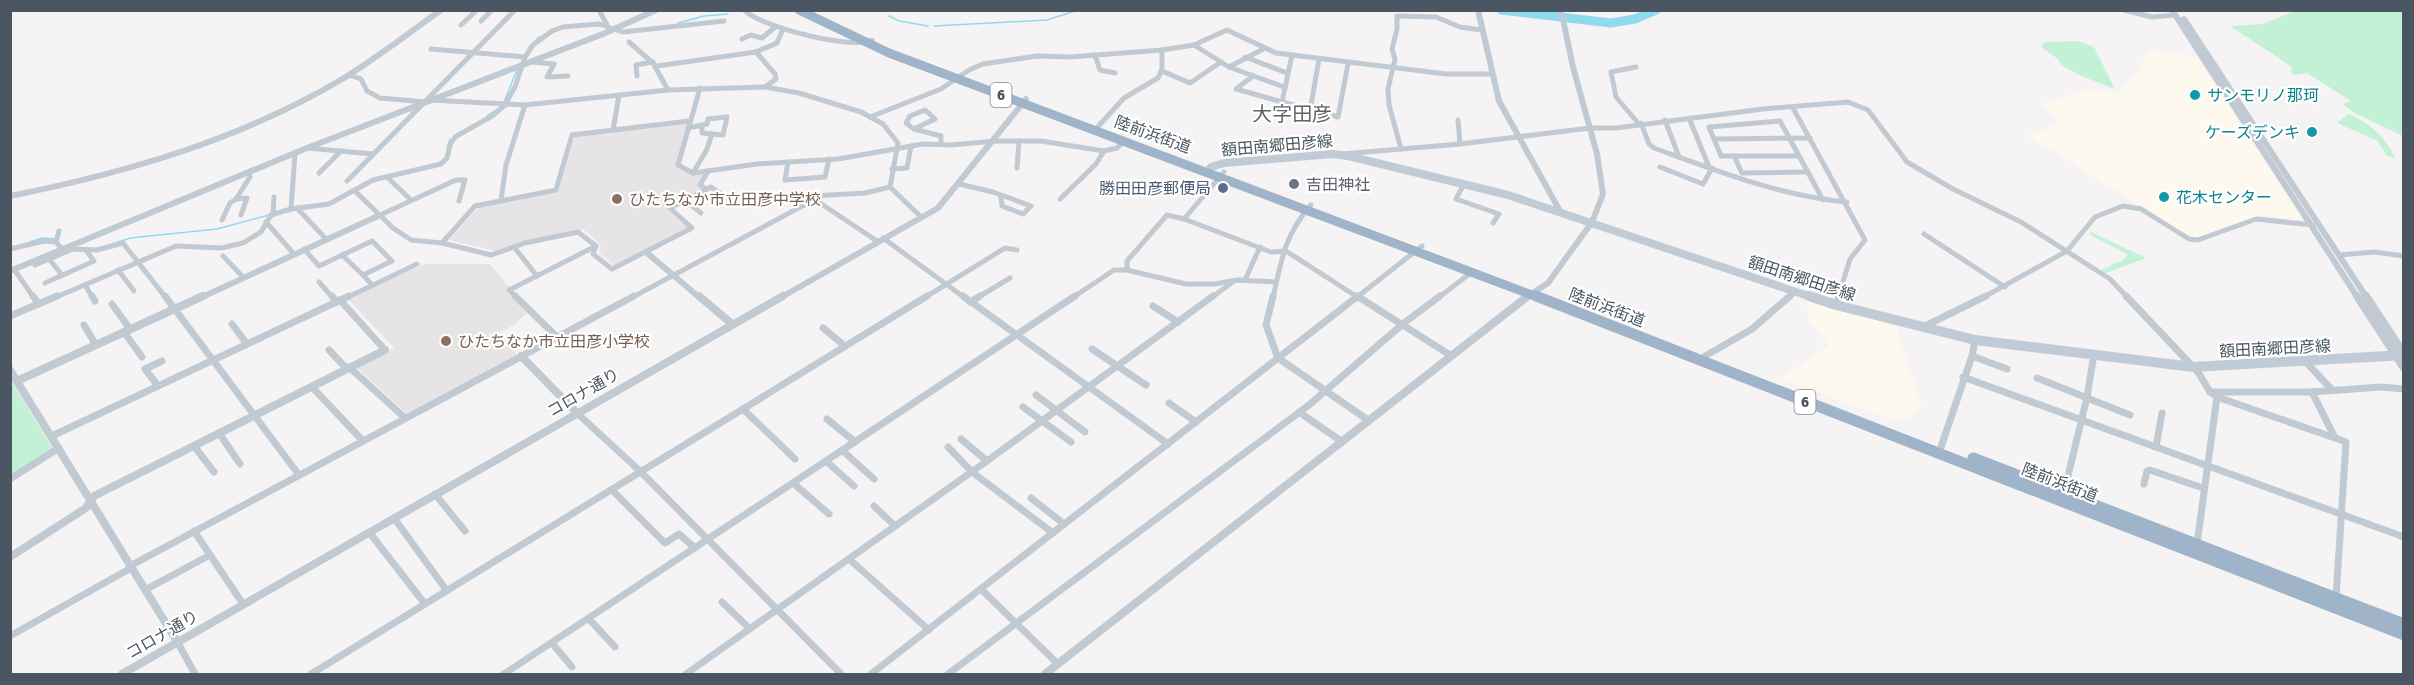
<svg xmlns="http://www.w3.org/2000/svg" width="2414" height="685" font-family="Signika,'Noto Sans JP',sans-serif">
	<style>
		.commercial { fill: #fdf9ef }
		.education { fill: #e6e4e5 }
		.green { fill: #c3f1d5 }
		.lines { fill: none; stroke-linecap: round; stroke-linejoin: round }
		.stream { stroke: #90daee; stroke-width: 1.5 }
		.river { stroke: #90daee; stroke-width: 9 }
		.minor-far1 { stroke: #c1cad2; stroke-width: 5 }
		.minor { stroke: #c1cad2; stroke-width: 7 }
		.tertiary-far1 { stroke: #c1cad2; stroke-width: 6 }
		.tertiary { stroke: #c1cad2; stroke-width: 8 }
		.secondary-far1 { stroke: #c1cbd6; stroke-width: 8 }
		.secondary { stroke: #c1cbd6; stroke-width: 10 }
		.trunk-far1 { stroke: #9fb4c9; stroke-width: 9 }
		.trunk { stroke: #9fb4c9; stroke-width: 11 }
		.culture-dot { fill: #0f9aa8; stroke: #fff; stroke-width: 2 }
		.worship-dot { fill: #6b7280; stroke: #fff; stroke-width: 2 }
		.service-dot { fill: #5c6f8a; stroke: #fff; stroke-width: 2 }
		.education-dot { fill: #8d6e63; stroke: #fff; stroke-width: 2 }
		.labels { text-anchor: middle; stroke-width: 4.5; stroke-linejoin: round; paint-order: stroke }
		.shield { fill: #fff; stroke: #808990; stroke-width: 1.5 }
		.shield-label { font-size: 15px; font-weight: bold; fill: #4a5661 }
		.culture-label { font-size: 16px; fill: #0d838f; stroke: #fff; text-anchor: start }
		.street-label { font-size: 16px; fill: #4a5661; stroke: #fff }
		.worship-label { font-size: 16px; fill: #5b616d; stroke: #fff; text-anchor: start }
		.service-label { font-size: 16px; fill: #4e5e75; stroke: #fff; text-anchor: end }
		.education-label { font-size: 16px; fill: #785e54; stroke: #fff; text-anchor: start }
		.quarter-label { font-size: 20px; fill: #5f6368; stroke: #fff }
	</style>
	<rect width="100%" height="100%" fill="#f5f3f3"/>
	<!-- commercial -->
	<g class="commercial">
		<path d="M2149,51l47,5 106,164 -41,-5 -68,24 -164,-103 22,-9 10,-7 -21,-15 42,-15 36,2 21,-21z"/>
		<path d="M1807,298l88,26 27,82 -12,13 -16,1 -113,-41 48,-34 -21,-25z"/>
	</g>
	<!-- education -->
	<g class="education">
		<path d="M688,123l-12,42 15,9 14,-1 -3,16 -35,19 23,20 -75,38 -16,-13 2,-8 -18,-16 -57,12 -30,10 -47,-11 30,-33 80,-17 16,-54z"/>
		<path d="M425,264h65l19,23 -1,7 19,19 -13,12 -16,8 20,23 -110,59 -51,-47 37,-20 -47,-50z"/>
	</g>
	<!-- green -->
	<g class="green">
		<path d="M2297,10l106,1v125l-50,-24 -11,-8 9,-3 -44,-28 -12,2 -4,-3 1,-5 -62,-41 33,-2z"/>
		<path d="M2078,41l16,6 21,42 -31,-12 -23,-12 -3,-6 -17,-12 4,-5z"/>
		<path d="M2349,114c20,9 38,24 46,44l-9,-3 -8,-14 -41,-18z"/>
		<path d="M2091,232l55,26 -40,15 -5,-3 22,-10 5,-5 -39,-21z"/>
		<path d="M10,379l43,70 -43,28z"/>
	</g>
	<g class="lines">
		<!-- stream -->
		<g class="stream">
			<path d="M889,16l10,5 29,5"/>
			<path d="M678,23l26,-7 24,-2"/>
			<path d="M934,26l113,-6 28,-9"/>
			<path d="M528,48l11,-11"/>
			<path d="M504,102l13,-32"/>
			<path d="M487,116l9,-6"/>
			<path d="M447,148l3,-9"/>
			<path d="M30,242l12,-4 13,1"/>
			<path d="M112,244l18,-6 87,-9 52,-14"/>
		</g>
		<!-- river -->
		<path class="river" d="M1501,10l110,13 24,-4 21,-9"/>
		<!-- minor-far1 -->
		<g class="minor-far1">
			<path d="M599,10l8,15"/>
			<path d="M744,10c17,17 107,40 128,30"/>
			<path d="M2124,10l28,7 23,-2"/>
			<path d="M481,21l11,-11"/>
			<path d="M461,25l16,-15"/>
			<path d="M742,39l9,-4 11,3 13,-11"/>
			<path d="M629,42l24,21 15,27"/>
			<path d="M1194,45l35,22 36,-19"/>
			<path d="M431,49l94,8"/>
			<path d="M756,52l19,22 1,5 -11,8"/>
			<path d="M1095,55l5,15 15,3"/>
			<path d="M1245,57l42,16"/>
			<path d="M531,62l23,2 -7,13 21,-1"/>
			<path d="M657,66l99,-14 21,-9 6,-14"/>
			<path d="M1229,67l55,20"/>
			<path d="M1636,67l-25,5 5,25 22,26"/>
			<path d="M1162,71l28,12 31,-21"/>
			<path d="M349,75l12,4 6,12 13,7 46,4"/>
			<path d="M637,76l-1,-11 17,-3"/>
			<path d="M1253,76l-17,13 46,13 10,-47"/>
			<path d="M700,88l-22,77 15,8 64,-9 81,-5 85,-15 27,1 46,-4h45l63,10 13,-3 7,-7"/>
			<path d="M431,100l94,5 143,-15 97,-3 34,6 62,19 22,12 15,19 -8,44 31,30"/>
			<path d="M1282,102l56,15 10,-53"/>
			<path d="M1793,108l72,132 -15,19 -12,39"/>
			<path d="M925,110l10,9 -21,10 -8,-6 4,-7z"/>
			<path d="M1310,111l9,-52"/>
			<path d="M870,117l71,-28 28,-19 14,-6 54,-8 33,1 92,-7 32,-5 33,-15 49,23 170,21h46"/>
			<path d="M1689,118l20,49"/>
			<path d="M1458,120l2,24"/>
			<path d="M1665,120l14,37"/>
			<path d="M1641,123l8,21 5,4c63,23 126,48 193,54"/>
			<path d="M688,128l19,-4 1,-5 19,-2 -4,18 -21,-2v-6"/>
			<path d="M914,129l27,7v8"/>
			<path d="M613,130l6,-35"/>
			<path d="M1095,130l29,-32 34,-20 4,-9v-19"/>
			<path d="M1714,139l96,-1"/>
			<path d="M307,148l66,6"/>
			<path d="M1401,149l-12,-44 -1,-16 7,-30 -3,-10 5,-20v-13l39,1 24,10 21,3"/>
			<path d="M1342,154l118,-10 130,-16h26l147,-19 85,-7 20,8 39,52 46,27 68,33 89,57 18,19"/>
			<path d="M1734,156l8,17 66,-1"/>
			<path d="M1799,156h-78l-12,-29 71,-6 43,79"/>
			<path d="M788,162l-3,18 40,-3 4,-18"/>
			<path d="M1660,167l43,17 9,-16"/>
			<path d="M1017,168l2,-27"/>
			<path d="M892,169l15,-1 4,-22"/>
			<path d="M319,173l22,-22"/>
			<path d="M693,173l14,-24 5,-15"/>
			<path d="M387,177l24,23"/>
			<path d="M347,181l168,-171"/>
			<path d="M959,184l34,8 38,14 -8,8 -21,-8 -1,-11"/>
			<path d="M1464,184l-8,15 43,15 -6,9"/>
			<path d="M706,189l-6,-4 8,-14"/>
			<path d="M355,191l38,37 18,12 31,3 49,12 34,-12 53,-11 18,14 -3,8 19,15 80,-41 -22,-20 41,-21 10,7"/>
			<path d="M778,198l87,-5 25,-6"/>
			<path d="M814,199l63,42"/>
			<path d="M1060,199l36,-35 8,-13"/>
			<path d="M501,200l5,-35 19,-60"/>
			<path d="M685,200l16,13"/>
			<path d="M297,208l29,31"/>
			<path d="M291,209l4,-56"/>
			<path d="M273,214l1,-17"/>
			<path d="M241,215l6,-17 -11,1 14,-22 -1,-5"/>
			<path d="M378,216l78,-36h9l-6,21"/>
			<path d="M1184,219l40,-47"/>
			<path d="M222,220l8,-17 6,-4"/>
			<path d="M266,222l28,32"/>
			<path d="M1924,234l81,53"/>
			<path d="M883,238l82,60"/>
			<path d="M56,242l3,-11"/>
			<path d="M442,243l33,-37 81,-16 16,-55 117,-14"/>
			<path d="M514,247l23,29"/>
			<path d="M10,249l34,-8 12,1 6,7"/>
			<path d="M304,249l15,17 53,-25 20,20 -29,14 9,10"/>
			<path d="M342,255l21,20"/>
			<path d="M2339,255l35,-3 30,4"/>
			<path d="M223,256l20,21"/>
			<path d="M49,259l13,16"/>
			<path d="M35,265l38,-16 24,1 26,-7 43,55"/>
			<path d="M14,269l20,29"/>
			<path d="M118,270l16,21"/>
			<path d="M1127,270v-9l40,-46 17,4 87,33 15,-1 73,47"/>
			<path d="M1245,280l15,-33"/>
			<path d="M319,282l14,16"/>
			<path d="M45,283l49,-22 -8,-11"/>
			<path d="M85,285l8,13"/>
			<path d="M54,298l122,-52 45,2 22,-5 18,-11 10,-17 20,-6 38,-5 44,-24 68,-16 6,-6 3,-13 5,-8 37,-21 13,-11 10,-18 10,-30 8,-12 19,-14 11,-4 36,-3 24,8 101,-11"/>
			<path d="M346,298l71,-34"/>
			<path d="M517,298l-8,-8 87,-44"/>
			<path d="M631,298l190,-102"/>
			<path d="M924,298l81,-50 12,2"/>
			<path d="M977,298l33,-20"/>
			<path d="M1072,298l42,-28h13l59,14h29l22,-4 38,2"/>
			<path d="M1211,298l23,-17"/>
			<path d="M1273,298c8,-37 12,-64 38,-93"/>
			<path d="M1356,298l66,-52"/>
			<path d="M1438,298l34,-26"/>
			<path d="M1789,298l6,-6"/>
			<path d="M1982,298l85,-47 28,-34 28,-11 18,3 48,30 9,1 58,-21 57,6"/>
		</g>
		<!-- minor -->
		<g class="minor">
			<path d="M33,296l6,8"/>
			<path d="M92,296l3,5"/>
			<path d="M165,296l134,179"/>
			<path d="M332,296l5,6"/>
			<path d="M515,296l42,41"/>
			<path d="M963,296l205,148"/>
			<path d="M1273,296l-7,29 12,33 90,62"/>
			<path d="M1357,296l93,59"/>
			<path d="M2126,296l72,76 12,20 7,5 -20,147"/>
			<path d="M340,300l45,50"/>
			<path d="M970,302l10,-6"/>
			<path d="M112,304l18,25"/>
			<path d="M1836,305l3,-9"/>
			<path d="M1153,306l25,16"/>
			<path d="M10,316l47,-20"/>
			<path d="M232,324l15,20"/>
			<path d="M84,325l12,20"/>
			<path d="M1923,327l63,-31"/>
			<path d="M823,328l22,18"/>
			<path d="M124,332l18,25"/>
			<path d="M1092,349l54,36"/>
			<path d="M329,350l18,19"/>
			<path d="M1705,356l47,-27 38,-33"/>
			<path d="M1972,356l35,13"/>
			<path d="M2306,362l26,28"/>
			<path d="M349,367l56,51"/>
			<path d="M1963,377l441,160"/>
			<path d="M2037,378l93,37"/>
			<path d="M158,386l-13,-17 17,-8"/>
			<path d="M312,387l51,54"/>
			<path d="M2210,392h102l69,-5 23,2"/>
			<path d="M1036,395l49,37"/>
			<path d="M2217,397l118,41 -23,-46"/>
			<path d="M1169,403l27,19"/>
			<path d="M1023,407l48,35"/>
			<path d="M743,409l52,50"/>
			<path d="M1299,412l42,29"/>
			<path d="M577,413l64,59 200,202"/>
			<path d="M827,419l28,23"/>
			<path d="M219,433l21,31"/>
			<path d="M52,436l297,-140"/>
			<path d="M2335,438l11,4 -10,156"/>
			<path d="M961,439l26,22"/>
			<path d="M194,446l20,26"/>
			<path d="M948,447l24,25 81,61"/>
			<path d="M1941,447l31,-91 3,-16"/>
			<path d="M2156,447l6,-34"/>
			<path d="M842,450l32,29"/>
			<path d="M826,461l28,25"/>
			<path d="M10,479l49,-31"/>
			<path d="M793,483l36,31"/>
			<path d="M2144,484l3,-13 3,-1 53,18"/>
			<path d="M612,490l53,53 14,-9 16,14"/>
			<path d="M2064,493l23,-96 7,-43"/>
			<path d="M435,494l30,37"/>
			<path d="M1031,498l33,26"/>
			<path d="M874,506l21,20"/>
			<path d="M394,518l53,73"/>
			<path d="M194,531l49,73"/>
			<path d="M369,532l56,72"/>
			<path d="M849,559l80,71"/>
			<path d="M130,566l504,-270"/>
			<path d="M981,589l77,75"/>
			<path d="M145,590l65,-35"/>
			<path d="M722,602l28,27"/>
			<path d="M589,619l26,28"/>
			<path d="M10,636l121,-68"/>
			<path d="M178,643l17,31"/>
			<path d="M552,643l20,24"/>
			<path d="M311,674l616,-378"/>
			<path d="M504,674l571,-378"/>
			<path d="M686,674l301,-213 226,-165"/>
			<path d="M871,674l487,-378"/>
			<path d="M948,674l361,-269 95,-82 36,-27"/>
		</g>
		<!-- tertiary-far1 -->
		<g class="tertiary-far1">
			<path d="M1478,10l21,91 61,110"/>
			<path d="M2172,10l186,288"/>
			<path d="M2184,19l183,279"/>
			<path d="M10,196c116,-23 232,-57 334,-118 34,-21 65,-45 97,-68"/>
			<path d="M646,252l54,46"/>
			<path d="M10,271l297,-123 296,-114 53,-24"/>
			<path d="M200,298l178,-82"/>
			<path d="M780,298l158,-90 88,-109"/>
			<path d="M1525,298l23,-15 44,-61 11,-28 -6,-40 -24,-87 -12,-57"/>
		</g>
		<!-- tertiary -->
		<g class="tertiary">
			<path d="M699,296l33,28"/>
			<path d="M2357,296l47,72"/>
			<path d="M2366,296l38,58"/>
			<path d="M521,356l56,57"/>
			<path d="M10,370l168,273"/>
			<path d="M17,381l186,-85"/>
			<path d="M10,557l76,-49 8,-12 291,-146"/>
			<path d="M122,674l661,-378"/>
			<path d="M1045,674l483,-378"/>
		</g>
		<!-- secondary-far1 -->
		<path class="secondary-far1" d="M1207,172l4,-5 13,-4 109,-9 15,2 160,39 306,103"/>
		<!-- secondary -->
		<path class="secondary" d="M1809,296l27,9 139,35 218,27 211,-12"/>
		<!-- trunk-far1 -->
		<path class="trunk-far1" d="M799,10l90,43 651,245"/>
		<!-- trunk -->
		<g class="trunk">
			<path d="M1536,296l868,339"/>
			<path d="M1973,458l431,166"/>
		</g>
	</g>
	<!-- markers -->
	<g class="culture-dot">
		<circle cx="2195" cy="95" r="6"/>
		<circle cx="2312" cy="132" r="6"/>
		<circle cx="2164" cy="197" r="6"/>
	</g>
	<circle class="worship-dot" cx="1294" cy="184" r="6"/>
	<circle class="service-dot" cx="1223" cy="188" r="6"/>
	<g class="education-dot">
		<circle cx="617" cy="199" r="6"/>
		<circle cx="446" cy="341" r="6"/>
	</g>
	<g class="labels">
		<!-- shield labels -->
		<g class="shield">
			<rect x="990.5" y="83" width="21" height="24" rx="4.5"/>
			<rect x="1794.5" y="390" width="21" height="24" rx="4.5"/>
		</g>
		<g class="shield-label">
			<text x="1001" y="100">6</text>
			<text x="1805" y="407">6</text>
		</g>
		<!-- culture labels -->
		<g class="culture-label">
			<text x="2207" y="101">サンモリノ那珂</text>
			<text x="2300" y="138" text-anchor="end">ケーズデンキ</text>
			<text x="2176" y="203">花木センター</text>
		</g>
		<!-- street labels -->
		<g class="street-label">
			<text transform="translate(1153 134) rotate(20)" y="6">陸前浜街道</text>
			<text transform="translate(1277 145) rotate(-5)" y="6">額田南郷田彦線</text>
			<text transform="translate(1802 278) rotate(18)" y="6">額田南郷田彦線</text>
			<text transform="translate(1607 307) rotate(21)" y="6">陸前浜街道</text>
			<text transform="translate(2275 348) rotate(-3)" y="6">額田南郷田彦線</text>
			<text transform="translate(583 392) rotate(-30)" y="6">コロナ通り</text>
			<text transform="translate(2060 482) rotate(21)" y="6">陸前浜街道</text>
			<text transform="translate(162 634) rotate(-30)" y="6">コロナ通り</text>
		</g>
		<!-- worship labels -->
		<g class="worship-label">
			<text x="1306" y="190">吉田神社</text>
		</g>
		<!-- service labels -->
		<g class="service-label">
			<text x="1211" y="194">勝田田彦郵便局</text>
		</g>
		<!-- education labels -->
		<g class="education-label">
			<text x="629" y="205">ひたちなか市立田彦中学校</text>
			<text x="458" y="347">ひたちなか市立田彦小学校</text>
		</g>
		<!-- quarter labels -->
		<g class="quarter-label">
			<text x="1292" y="121">大字田彦</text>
		</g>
	</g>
	<!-- border -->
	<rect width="2414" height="685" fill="none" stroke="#4a5661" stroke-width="24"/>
</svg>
